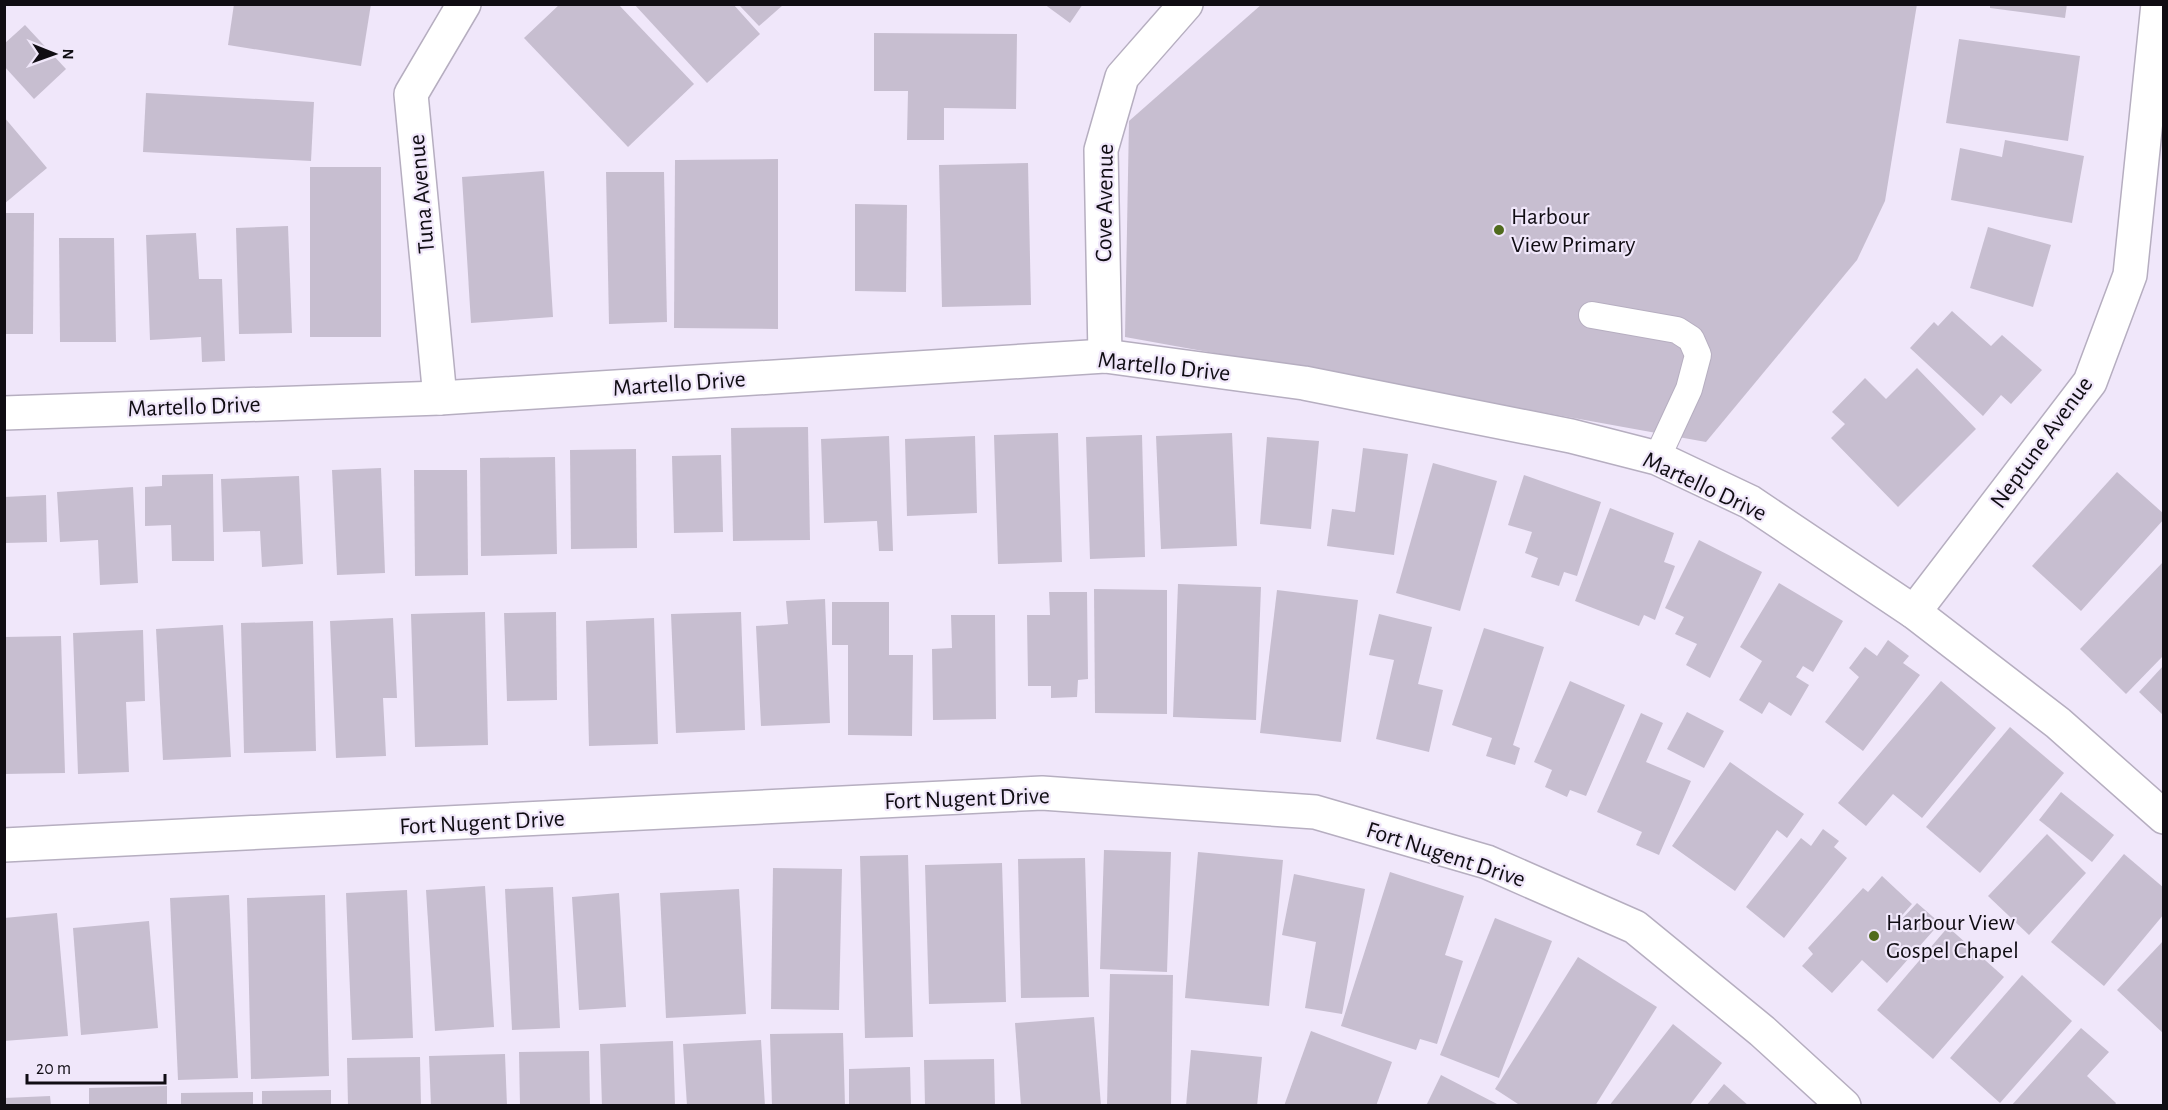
<svg xmlns="http://www.w3.org/2000/svg" width="2168" height="1110" font-family="'Alegreya Sans',sans-serif">
	<style>
		.building { fill: #c7bed0 }
		.lines { fill: none; stroke-linecap: round; stroke-linejoin: round }
		.service-casing { stroke: #b6aec0; stroke-width: 28 }
		.minor-casing { stroke: #b6aec0; stroke-width: 36 }
		.service { stroke: #fff; stroke-width: 26 }
		.minor { stroke: #fff; stroke-width: 33 }
		.poi-dot { fill: #506b1d; stroke: #f0e7fa; stroke-width: 2 }
		.labels { text-anchor: middle; stroke-width: 4.5; stroke-linejoin: round; paint-order: stroke }
		.street-label { font-size: 24px; fill: #100d13; stroke: #f0e7fa }
		.poi-label { font-size: 24px; fill: #100d13; stroke: #f0e7fa; text-anchor: start }
	</style>
	<rect width="100%" height="100%" fill="#f0e7fa"/>
	<!-- building -->
	<g class="building">
		<path d="M234,4h137l-10,62 -133,-21z"/>
		<path d="M560,4h58l76,80 -66,63 -104,-109z"/>
		<path d="M634,4h99l27,30 -53,49z"/>
		<path d="M1044,4h39l-13,19z"/>
		<path d="M1262,4h655l-32,197 -28,59 -151,182 -581,-105 4,-216z"/>
		<path d="M1990,4h77l-2,14 -75,-10z"/>
		<path d="M739,5h44l-24,21z"/>
		<path d="M25,25l41,44 -32,30 -30,-33v-22z"/>
		<path d="M874,33l143,1 -1,75 -72,-1v32h-37l1,-49h-34z"/>
		<path d="M1959,39l121,17 -12,85 -122,-18z"/>
		<path d="M146,93l168,9 -3,59 -168,-9z"/>
		<path d="M4,117l43,51 -43,36z"/>
		<path d="M2005,140l79,16 -12,67 -121,-23 9,-52 42,9z"/>
		<path d="M778,159v170l-104,-1 1,-168z"/>
		<path d="M1028,163l3,142 -89,2 -3,-142z"/>
		<rect x="310" y="167" width="71" height="170"/>
		<path d="M544,171l9,146 -82,6 -9,-146z"/>
		<path d="M606,172h58l3,150 -58,2z"/>
		<path d="M855,204l52,1 -1,87 -51,-1z"/>
		<path d="M4,213h30l-1,121h-29z"/>
		<path d="M288,226l4,107 -53,1 -3,-106z"/>
		<path d="M1988,227l63,18 -18,62 -63,-19z"/>
		<path d="M196,233l3,46h23l3,82 -23,1 -1,-25 -51,3 -4,-105z"/>
		<path d="M59,238h55l2,104h-56z"/>
		<path d="M1952,311l39,35 11,-11 40,35 -31,34 -10,-9 -18,21 -73,-68 24,-26 4,4z"/>
		<path d="M1917,368l59,61 -78,78 -67,-69 14,-14 -13,-12 33,-34 21,21z"/>
		<path d="M808,427l2,113 -77,1 -2,-113z"/>
		<path d="M1058,433l4,129 -64,2 -4,-129z"/>
		<path d="M1232,433l5,113 -76,3 -5,-113z"/>
		<path d="M1142,435l3,122 -55,2 -4,-122z"/>
		<path d="M889,436l4,115h-14l-2,-30 -53,2 -3,-84z"/>
		<path d="M975,436l2,77 -70,3 -2,-77z"/>
		<path d="M1267,437l52,4 -8,88 -51,-5z"/>
		<path d="M1363,448l45,6 -14,101 -67,-9 5,-37 23,3z"/>
		<path d="M636,449l1,99 -66,1 -1,-99z"/>
		<path d="M721,455l2,77 -49,1 -2,-77z"/>
		<path d="M555,457l2,97 -76,2 -1,-98z"/>
		<path d="M1433,463l64,18 -37,130 -64,-18z"/>
		<path d="M381,468l4,105 -48,2 -5,-105z"/>
		<path d="M414,470h53l1,105 -53,1z"/>
		<path d="M2117,472l47,42v5l-83,92 -49,-45z"/>
		<path d="M213,474l1,87h-42l-1,-36 -26,1v-39l17,-1v-11z"/>
		<path d="M1524,475l77,27 -24,74 -13,-4 -5,14 -28,-9 7,-19 -13,-5 7,-21 -24,-7z"/>
		<path d="M299,476l4,88 -41,3 -2,-36 -37,1 -2,-53z"/>
		<path d="M133,487l5,96 -38,2 -2,-45 -38,2 -3,-50z"/>
		<path d="M46,495l1,47 -43,1v-46z"/>
		<path d="M1610,508l64,25 -10,29 11,4 -20,54 -11,-5 -5,11 -64,-25z"/>
		<path d="M1699,540l63,32 -52,106 -24,-13 11,-21 -22,-10 9,-17 -19,-9z"/>
		<path d="M2164,561v94l-38,39 -46,-45z"/>
		<path d="M1779,583l64,38 -30,51 -10,-6 -7,11 13,8 -18,31 -22,-14 -7,12 -23,-14 23,-39 -22,-14z"/>
		<path d="M1178,584l83,3 -5,133 -83,-3z"/>
		<path d="M1094,589l73,1v124l-72,-1z"/>
		<path d="M1277,590l81,10 -17,142 -81,-9z"/>
		<path d="M1049,592h38l1,87 -10,1 -1,17 -26,1v-12h-23l-1,-71h23z"/>
		<path d="M825,599l5,124 -69,3 -5,-100 32,-2 -2,-23z"/>
		<path d="M832,602h57v53h24l-1,81 -64,-1v-90h-16z"/>
		<path d="M485,612l3,133 -73,2 -4,-133z"/>
		<path d="M556,612l1,88 -50,1 -3,-88z"/>
		<path d="M741,612l4,118 -69,3 -5,-119z"/>
		<path d="M1379,614l53,13 -14,57 25,6 -14,62 -53,-13 18,-79 -25,-5z"/>
		<path d="M951,615h44l1,104 -63,1 -1,-71 20,-1z"/>
		<path d="M393,618l4,80h-14l3,58 -50,2 -6,-137z"/>
		<path d="M654,618l4,126 -69,2 -3,-125z"/>
		<path d="M313,621l3,130 -72,2 -3,-130z"/>
		<path d="M223,625l8,132 -68,3 -7,-131z"/>
		<path d="M1484,628l60,19 -31,98 7,3 -5,17 -29,-9 6,-18 -40,-13z"/>
		<path d="M143,630l2,71 -19,1 3,70 -51,2 -5,-141z"/>
		<path d="M61,636l4,137 -61,1v-137z"/>
		<path d="M1888,640l21,16 -6,7 17,12 -57,76 -38,-29 34,-45 -10,-9 16,-21 12,9z"/>
		<path d="M2164,665v51l-25,-24z"/>
		<path d="M1570,681l55,24 -39,91 -16,-6 -3,7 -22,-10 7,-17 -18,-8z"/>
		<path d="M1941,681l55,47 -74,90 -29,-24 -27,32 -28,-23z"/>
		<path d="M1687,712l37,19 -20,37 -37,-19z"/>
		<path d="M1641,713l22,10 -17,39 45,19 -32,74 -23,-10 6,-13 -45,-20z"/>
		<path d="M2010,727l54,46 -84,100 -54,-46z"/>
		<path d="M1730,762l74,52 -17,24 -10,-8 -42,61 -63,-45z"/>
		<path d="M2061,792l53,43 -22,27 -53,-42z"/>
		<path d="M1823,829l16,12 -5,6 13,11 -63,80 -38,-31 55,-69 10,8z"/>
		<path d="M2047,834l39,39 -57,62 -41,-39z"/>
		<path d="M1104,850l67,2 -4,120 -67,-3z"/>
		<path d="M1198,852l85,8 -14,146 -84,-8z"/>
		<path d="M2124,854l40,34v26l-60,72 -53,-44z"/>
		<path d="M908,855l5,182 -48,1 -5,-182z"/>
		<path d="M1085,858l4,139 -68,1 -3,-139z"/>
		<path d="M1002,863l4,139 -77,2 -4,-139z"/>
		<path d="M773,868l69,1 -3,141 -68,-1z"/>
		<path d="M1390,872l74,24 -19,59 18,6 -26,83 -17,-5 -4,11 -75,-24z"/>
		<path d="M1294,874l71,15 -23,125 -37,-6 11,-66 -34,-7z"/>
		<path d="M1882,876l30,28 -14,16 2,1 17,-18 23,20 -53,60 -25,-23 -30,33 -30,-27 11,-12 -5,-6 55,-60 5,4z"/>
		<path d="M485,886l9,141 -59,4 -9,-141z"/>
		<path d="M553,887l7,141 -48,2 -7,-141z"/>
		<path d="M739,889l7,125 -80,4 -6,-125z"/>
		<path d="M407,890l6,148 -61,2 -6,-147z"/>
		<path d="M619,893l7,114 -47,3 -7,-113z"/>
		<path d="M229,895l9,183 -60,2 -8,-182z"/>
		<path d="M325,895l4,181 -78,3 -4,-181z"/>
		<path d="M57,913l11,123 -64,5v-123z"/>
		<path d="M1495,918l57,23 -53,137 -59,-23z"/>
		<path d="M149,921l9,107 -77,7 -8,-107z"/>
		<path d="M1948,927l56,50 -71,82 -56,-49z"/>
		<path d="M2164,940v94l-47,-44z"/>
		<path d="M1578,957l79,50 -62,99h-74l-26,-17z"/>
		<path d="M1110,974l63,1 -2,131h-64z"/>
		<path d="M2022,975l50,46 -72,82 -50,-45z"/>
		<path d="M1094,1017l7,89h-80l-6,-83z"/>
		<path d="M1673,1024l49,39 -33,43h-80z"/>
		<path d="M2081,1028l28,24 -22,24 29,27 -2,3h-103z"/>
		<path d="M1311,1031l81,31 -16,44h-92z"/>
		<path d="M843,1033l2,73h-73l-2,-72z"/>
		<path d="M761,1040l4,66h-78l-4,-62z"/>
		<path d="M673,1041l2,65h-73l-2,-62z"/>
		<path d="M1191,1050l71,7 -5,49h-71z"/>
		<path d="M589,1051l1,55h-70l-1,-54z"/>
		<path d="M505,1054l2,52h-76l-2,-50z"/>
		<path d="M420,1057l1,49h-73l-1,-48z"/>
		<path d="M994,1059l1,47h-70l-1,-46z"/>
		<path d="M910,1067l1,39h-62v-37z"/>
		<path d="M1441,1075l60,31h-75z"/>
		<path d="M1724,1084l25,22h-43z"/>
		<path d="M167,1086v20h-78v-18z"/>
		<path d="M331,1090v16h-69v-15z"/>
		<path d="M253,1092v14h-72v-13z"/>
		<path d="M50,1096l1,10h-47v-8z"/>
	</g>
	<g class="lines">
		<!-- service casing -->
		<g class="service-casing">
			<path id="service" d="M1592,315l85,15 14,9 7,16 -9,34 -32,69"/>
		</g>
		<!-- minor casing -->
		<g class="minor-casing">
			<g id="minor">
				<path d="M1105,356l-4,-206 21,-73 64,-73"/>
				<path d="M440,398l-29,-304 53,-90"/>
				<path d="M4,413l436,-15 665,-42 199,27 267,53 86,22 93,44 164,110 144,111 106,94"/>
				<path d="M1914,612l176,-230 40,-107 28,-271"/>
				<path d="M4,845l1038,-52 273,19 172,50 148,65 127,104 82,75"/>
			</g>
		</g>
		<!-- service -->
		<use href="#service" class="service"/>
		<!-- minor -->
		<use href="#minor" class="minor"/>
	</g>
	<!-- markers -->
	<g class="poi-dot">
		<circle cx="1499" cy="230" r="6"/>
		<circle cx="1874" cy="936" r="6"/>
	</g>
	<g class="labels">
		<!-- street labels -->
		<g class="street-label">
			<text transform="translate(421 194) rotate(-95)" y="8">Tuna Avenue</text>
			<text transform="translate(1104 203) rotate(-89)" y="8">Cove Avenue</text>
			<text transform="translate(1164 366) rotate(6)" y="8">Martello Drive</text>
			<text transform="translate(679 383) rotate(-4)" y="8">Martello Drive</text>
			<text transform="translate(194 406) rotate(-2)" y="8">Martello Drive</text>
			<text transform="translate(2041 442) rotate(-54)" y="8">Neptune Avenue</text>
			<text transform="translate(1705 486) rotate(25)" y="8">Martello Drive</text>
			<text transform="translate(967 798) rotate(-2)" y="8">Fort Nugent Drive</text>
			<text transform="translate(482 822) rotate(-3)" y="8">Fort Nugent Drive</text>
			<text transform="translate(1446 854) rotate(18)" y="8">Fort Nugent Drive</text>
		</g>
		<!-- poi labels -->
		<g class="poi-label">
			<text x="1511" y="224">Harbour<tspan x="1511" dy="28">View Primary</tspan></text>
			<text x="1886" y="930">Harbour View<tspan x="1886" dy="28">Gospel Chapel</tspan></text>
		</g>
	</g>
	<!-- border -->
	<rect width="2168" height="1110" fill="none" stroke="#100d13" stroke-width="12"/>
	<!-- north arrow -->
	<g transform="translate(54 54) rotate(91)" stroke="#f0e7fa" stroke-width="4.5" paint-order="stroke">
	<path d="M0-4.5L10 22L0 15L-10 22Z" fill="#100d13"/>
	<text y="-9" font-size="16" font-weight="bold" text-anchor="middle" fill="#100d13">N</text>
	</g>
	<!-- scale -->
	<path d="M27 1074v9h138v-9" fill="none" stroke="#100d13" stroke-width="3"/>
	<text x="36" y="1074" font-size="18" fill="#100d13" stroke="#f0e7fa" stroke-width="4.5" paint-order="stroke">20 m</text>
</svg>
